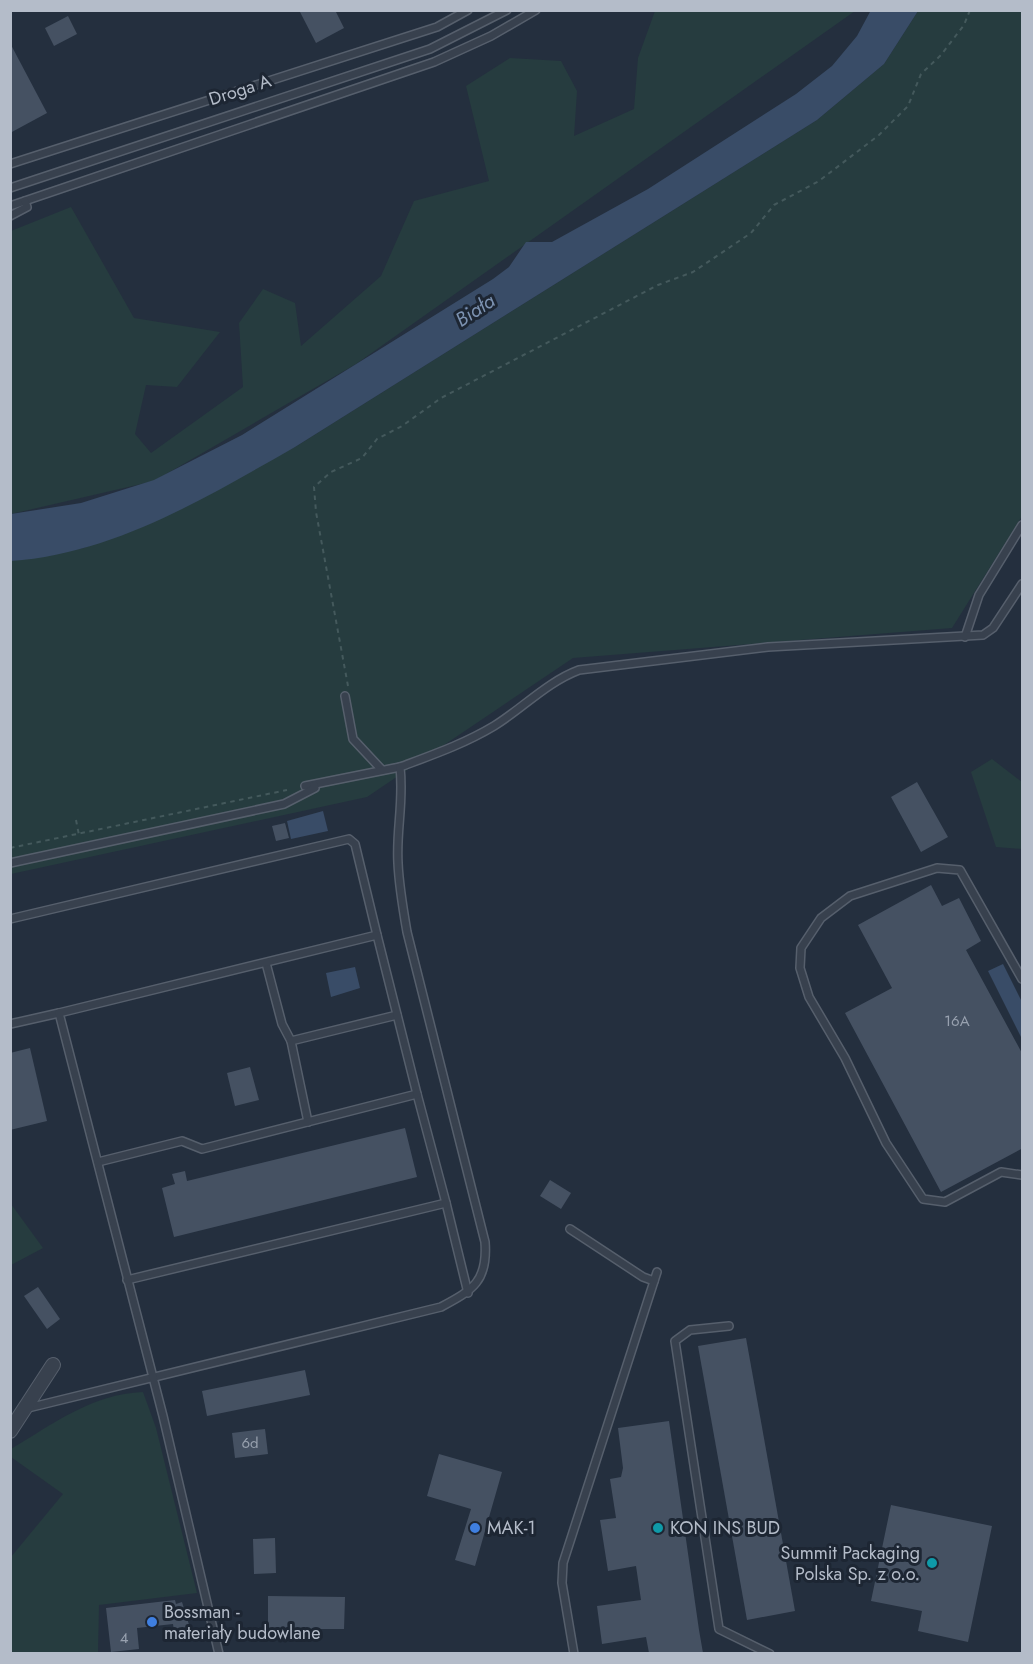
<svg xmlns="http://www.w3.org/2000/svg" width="1033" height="1664" font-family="Jost,sans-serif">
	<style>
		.green { fill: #263c3f }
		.water { fill: #394c67 }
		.building { fill: #455162 }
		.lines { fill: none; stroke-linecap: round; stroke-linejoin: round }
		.lane-casing { stroke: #565f6c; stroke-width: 10 }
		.street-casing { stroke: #565f6c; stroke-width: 16 }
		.path { stroke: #44595c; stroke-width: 2; stroke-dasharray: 4.5 4.5; stroke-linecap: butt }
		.lane { stroke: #38414e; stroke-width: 7 }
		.street { stroke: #38414e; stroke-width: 14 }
		.shop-dot { fill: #3f7fe0; stroke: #1d2633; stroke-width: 2 }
		.culture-dot { fill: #0f9aa8; stroke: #1d2633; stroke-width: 2 }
		.labels { text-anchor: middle; stroke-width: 6; stroke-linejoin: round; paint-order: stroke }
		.number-label { font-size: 15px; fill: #98a1af }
		.street-label { font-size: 18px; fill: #b4bcc9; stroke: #1d2633 }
		.poi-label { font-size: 18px; fill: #b4bcc9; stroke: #1d2633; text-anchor: start }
		.water-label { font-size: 20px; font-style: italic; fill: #7c92b1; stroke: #1d2633 }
	</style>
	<rect width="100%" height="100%" fill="#242f3e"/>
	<!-- green -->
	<g class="green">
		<path d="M655,11h200l-499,353 -202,117 -143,33v-283l60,-24 63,111 86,14 -43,55 -31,-2 -11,49 16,19 92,-66 -4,-64 24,-34 32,14 6,43 80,-70 33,-75 75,-20 -23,-95 44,-28 51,3 16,30 -3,45 60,-27 4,-51z"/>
		<path d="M918,11h104v505l-70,112 -379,30 -206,139 -356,77v-313l73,-13 211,-101 522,-327 67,-56z"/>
		<path d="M992,759l30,23v67l-26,-2 -25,-75z"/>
		<path d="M11,1204l32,44 -32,17h-1z"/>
		<path d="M143,1392l13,36 41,165 -98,12 -1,48h-87v-96l52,-63 -52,-37v-8c42,-25 81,-55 132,-57z"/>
	</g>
	<!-- water -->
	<g class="water">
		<path d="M871,10l47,1 -34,53 -67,56 -522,327c-88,50 -181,107 -284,114v-47l70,-11 73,-23 88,-45 251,-156 16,-12 17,-25h26l96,-53 148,-95 36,-28 25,-30z"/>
		<path d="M323,811l5,20 -37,8 -4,-18z"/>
		<path d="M1003,964l19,38v37l-34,-68z"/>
		<path d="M355,967l5,21 -29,9 -5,-24z"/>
	</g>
	<!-- building -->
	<g class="building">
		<path d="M299,10h36l9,18 -28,15z"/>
		<path d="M68,16l9,18 -23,12 -9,-18z"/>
		<path d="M10,43l37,70 -37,20z"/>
		<path d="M917,782l31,55 -27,15 -30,-55z"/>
		<path d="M285,823l4,15 -13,3 -4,-15z"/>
		<path d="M931,885l11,21 17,-8 22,43 -15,9 57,105v93l-82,44 -96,-179 47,-25 -34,-63z"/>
		<path d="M30,1048l17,73 -37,9v-77z"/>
		<path d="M250,1067l9,33 -24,6 -8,-33z"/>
		<path d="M405,1128l12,49 -243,60 -12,-49 13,-4 -3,-10 13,-3 2,10z"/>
		<path d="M550,1180l21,13 -10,16 -21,-13z"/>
		<path d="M38,1287l22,32 -13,10 -23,-33z"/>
		<path d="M746,1338l49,273 -48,9 -49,-274z"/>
		<path d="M305,1370l5,25 -103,21 -5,-25z"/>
		<path d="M669,1421l30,209 4,23h-54l-3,-16 -44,7 -5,-38 44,-6 -5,-34 -28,5 -8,-51 16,-2 -6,-39 11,-2 2,-9 -5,-40z"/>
		<path d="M265,1429l3,25 -33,4 -3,-25z"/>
		<path d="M439,1454l63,18 -27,94 -20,-6 16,-51 -44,-13z"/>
		<path d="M891,1505l101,21 -24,116 -50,-11 4,-20 -51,-10z"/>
		<path d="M275,1538l1,35 -22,1 -1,-35z"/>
		<path d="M268,1596l77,1 -1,32h-76z"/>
		<path d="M175,1600l1,4 6,-2 8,26 -16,3 -1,-7 -36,4 2,21 -28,3 -5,-44z"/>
	</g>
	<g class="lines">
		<!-- lane casing -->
		<g class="lane-casing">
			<g id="lane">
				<path d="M10,164l427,-137 31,-17"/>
				<path d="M10,188l420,-139 77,-39"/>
				<path d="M10,206l424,-144 57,-26 45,-26"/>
				<path d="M10,216l17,-9 -2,-6"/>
				<path d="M965,637l14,-42 43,-70"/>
				<path d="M345,696l8,43 29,31"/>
				<path d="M305,786l95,-19"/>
				<path d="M10,863l274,-59 31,-16 -1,-3"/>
				<path d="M10,919l339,-80 6,5 22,91"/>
				<path d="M266,963l16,61 9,17"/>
				<path d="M1022,979l-62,-109 -23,-2 -87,28 -29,22 -20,30 -1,20 9,29 36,61 41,85 37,56 22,3 56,-30 21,3"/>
				<path d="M10,1024l49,-11"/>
				<path d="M308,1122l-17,-81 106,-26"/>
				<path d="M98,1162l84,-21 20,8 215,-55 29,109 -319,77"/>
				<path d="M446,1203l22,90"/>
				<path d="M570,1229l73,48 11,4"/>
				<path d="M729,1326l-39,4 -15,11 44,288 51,25"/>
				<path d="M28,1408l413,-101c32,-17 47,-26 44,-65l-78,-310c-4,-23 -8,-46 -9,-69 -2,-33 6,-61 2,-96 32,-12 64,-23 94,-41 29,-18 53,-44 85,-56l189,-23 215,-12 10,-7 29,-44"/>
				<path d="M219,1654l-56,-238 -104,-403 318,-78 40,159"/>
				<path d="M574,1654l-12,-71 1,-20 94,-291"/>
			</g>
		</g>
		<!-- street casing -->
		<g class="street-casing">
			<path id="street" d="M10,1431l43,-66"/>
		</g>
		<!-- path -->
		<g class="path">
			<path d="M348,686l-32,-174 -2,-25 17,-15 31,-14 15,-19 25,-13 39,-28 217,-113 35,-13 58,-39 23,-28 45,-24 60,-46 29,-29 13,-32 20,-19 23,-30 6,-15"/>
			<path d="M76,820l3,15"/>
			<path d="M10,848l277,-58"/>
		</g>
		<!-- lane -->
		<use href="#lane" class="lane"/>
		<!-- street -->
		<use href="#street" class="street"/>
	</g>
	<!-- markers -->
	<g class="shop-dot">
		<circle cx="475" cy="1528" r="6"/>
		<circle cx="152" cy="1622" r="6"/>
	</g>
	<g class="culture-dot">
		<circle cx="658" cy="1528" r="6"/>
		<circle cx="932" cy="1563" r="6"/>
	</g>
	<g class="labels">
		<!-- number labels -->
		<g class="number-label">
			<text x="957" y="1026">16A</text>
			<text x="250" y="1448">6d</text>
			<text x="124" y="1643">4</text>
		</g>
		<!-- street labels -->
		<g class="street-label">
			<text transform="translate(240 90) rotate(-18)" y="6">Droga A</text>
		</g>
		<!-- poi labels -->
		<g class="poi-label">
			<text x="487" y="1534">MAK-1</text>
			<text x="670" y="1534">KON INS BUD</text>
			<text x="920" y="1559" text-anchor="end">Summit Packaging<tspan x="920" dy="21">Polska Sp. z o.o.</tspan></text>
			<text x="164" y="1618">Bossman -<tspan x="164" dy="21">materiały budowlane</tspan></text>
		</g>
		<!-- water labels -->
		<g class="water-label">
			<text transform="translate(475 310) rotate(-33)" y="7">Biała</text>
		</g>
	</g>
	<!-- border -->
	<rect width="1033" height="1664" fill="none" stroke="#b4bcc9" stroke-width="24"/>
</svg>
